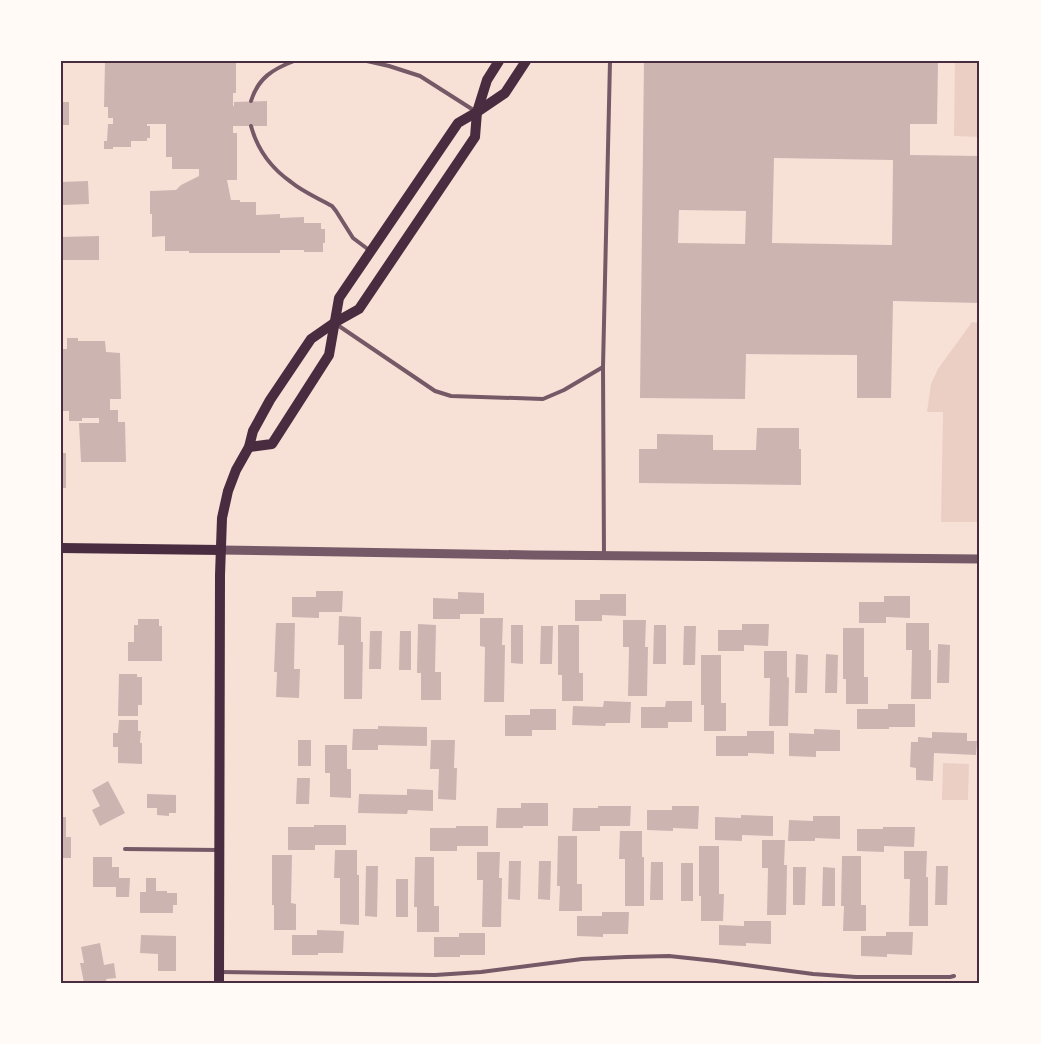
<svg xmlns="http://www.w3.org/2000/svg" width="1041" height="1044" font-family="Inter,sans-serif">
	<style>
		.green { fill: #ebcfc5 }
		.building { fill: #ccb4b1; fill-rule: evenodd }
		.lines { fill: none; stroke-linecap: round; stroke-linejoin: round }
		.service { stroke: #755966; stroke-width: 4 }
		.tertiary { stroke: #755966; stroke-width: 9 }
		.secondary { stroke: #4a2c40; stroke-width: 10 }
		.neatline { fill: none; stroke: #4a2c40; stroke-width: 2 }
	</style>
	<rect width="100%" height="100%" fill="#f7e1d7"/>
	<!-- green -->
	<g class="green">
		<path d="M955,61h25v76l-26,-1z"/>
		<path d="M972,322l8,1v199h-39l2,-110h-16l4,-28 7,-15z"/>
		<path d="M943,763l26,1 -1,36h-26z"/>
	</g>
	<!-- building -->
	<g class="building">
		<path d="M105,61h109v2h22v30h-3v13h1v-4l33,-1v25h-34v7h4v47h-10l4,20h9v2h16v13l24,-1v4l24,-1v6h17v6h4v14h-2v9h-19v-2h-24v3h-91v-2h-24v-15l-13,1v-23h-2v-23l26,-1 5,-5 18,-9v-7h-27v-12h-6v-33h-19v2h3v12h-3v3h-16v6h-18v2h-9v-8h3l1,-17h5v-6h-5v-11h-4z"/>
		<path d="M644,61h294l-1,63h-27v31l70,1v147l-87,-2 -2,97h-34v-43l-111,-1 -1,45 -105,-1zM774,158l119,2 -1,85 -120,-2zM679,210l67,1 -1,33 -67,-1z"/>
		<rect x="61" y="102" width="8" height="23"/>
		<path d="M88,181l1,23 -28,1v-23z"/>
		<path d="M99,236v24h-38v-23z"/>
		<path d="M67,338h11v3h27l1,11 14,1 1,46h-11v11h8v12h7l1,40h-45l-2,-39h20v-5h-17v3h-13v-10h-8v-62h6z"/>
		<path d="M757,428h42v21h2v36l-162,-2v-34h18v-15l56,1v15h43z"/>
		<rect x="61" y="453" width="5" height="35"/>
		<path d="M316,591h27l-1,21h-23v6l-27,-1v-20h24z"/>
		<path d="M458,592l26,1v21h-24v5h-27v-21l25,1z"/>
		<path d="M600,594h26v22l-24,-1v6h-27v-21h25z"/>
		<path d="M884,596h26v22l-24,-1v6h-27v-21h25z"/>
		<path d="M339,616l22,1v25h2l-1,57h-18v-54h-6z"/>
		<path d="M480,618h23l-1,27h3l-1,57h-20l1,-55 -5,-1z"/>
		<path d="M138,619h21v7h3v35h-34v-19h6v-17h4z"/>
		<path d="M623,620h23l-1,27h3l-1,49h-19l1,-49h-6z"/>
		<path d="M276,623h19l-1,46h6l-1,29 -23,-1 1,-25h-3z"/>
		<path d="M906,623h23v27h2v49h-20l1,-49h-6z"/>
		<path d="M418,624l18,1 -1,47h6v28h-20v-27h-4z"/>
		<path d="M742,624h27l-1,22 -24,-1v6h-26v-21h24z"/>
		<path d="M511,625h12v39l-12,-1z"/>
		<path d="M558,625h21v48h4v28h-21v-26h-4z"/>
		<path d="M654,625h12v39h-13z"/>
		<path d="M541,626h12l-1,38h-12z"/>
		<path d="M684,626h12l-1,39h-12z"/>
		<path d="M843,628h21v49h4v27h-22v-25h-3z"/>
		<path d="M370,631h12l-1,38h-12z"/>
		<path d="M400,631h11v39h-12z"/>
		<path d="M938,644l12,1 -1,38h-12z"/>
		<path d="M764,651h23v26l2,1 -1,48h-19l1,-48h-6z"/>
		<path d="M796,654l12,1 -1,38h-12z"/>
		<path d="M826,654l12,1 -1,38h-12z"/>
		<path d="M701,655h20v48h5v28h-22v-26h-3z"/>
		<path d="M119,674h18v3h5v28h-4v11h-20z"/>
		<path d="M604,701l27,1 -1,21h-24l-1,3 -33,-1 1,-19 30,1z"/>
		<path d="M666,701h26v21h-24v6h-27v-21h24z"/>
		<path d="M888,704h27v23h-26v2h-32v-20h31z"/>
		<path d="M530,709h26v21h-24v6h-27v-21h25z"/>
		<path d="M119,720h19v11h3l-1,12h2v21l-24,-1v-16h-5v-14h5z"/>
		<path d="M378,726l49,1v19l-49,-1v5h-26l1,-21h25z"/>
		<path d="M814,729l26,1v21h-24v6l-27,-1v-23l25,1z"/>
		<path d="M747,731h27v23l-26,-1v3h-32v-20h31z"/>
		<path d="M932,732l35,1v8h10l-1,14 -42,-2 -1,28 -17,-1v-12l-6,-1 1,-25h7v-5l14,1z"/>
		<rect x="298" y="740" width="13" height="26"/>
		<path d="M431,740h24l-1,28h3l-1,32 -18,-1 1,-30h-9z"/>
		<path d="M325,745h22v24h4v29l-21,-1v-24h-5z"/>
		<path d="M297,778h13l-1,26h-13z"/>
		<path d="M108,781l17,32 -25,13 -8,-16 8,-4 -8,-16z"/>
		<path d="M407,789l26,1v21l-25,-1 -1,4 -49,-1 1,-19 48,1z"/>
		<path d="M147,794l29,1v18h-7v3l-12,-1v-7h-10z"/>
		<path d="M521,803h27v23h-25v2h-27l1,-20h24z"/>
		<path d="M598,806h33l-1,20h-30v5h-28l1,-23h25z"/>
		<path d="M672,806h27l-1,23 -25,-1v3l-26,-1v-20h25z"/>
		<path d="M741,815l32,1v20l-31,-1v6l-27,-1v-23l26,1z"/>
		<path d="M813,816h27v23l-25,-1v3h-27l1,-21 24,1z"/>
		<path d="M61,817h5v20h5v21h-10z"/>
		<path d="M314,825h32v20h-31v5h-27v-23h26z"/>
		<path d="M456,826h32v20h-31v5h-27v-23h26z"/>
		<path d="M883,827h32l-1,20 -30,-1v6l-27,-1v-22h26z"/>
		<path d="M620,831h22v26h2v49h-19v-47h-6z"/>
		<path d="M558,836h19v48h5v27h-23l1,-25h-3z"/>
		<path d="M762,840h23l-1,25h3l-1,50h-19l1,-47h-6z"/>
		<path d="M699,846h20v48h5l-1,27h-22v-25h-2z"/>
		<path d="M335,850h22v25h2v50l-19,-1v-46h-6z"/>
		<path d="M904,851h23l-1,26h2v49h-19l1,-47h-6z"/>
		<path d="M477,852h23l-1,26h3l-1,49h-19l1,-47h-6z"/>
		<path d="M272,855h20l-1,48 5,1v26h-22v-25h-2z"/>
		<path d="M842,856h19v49h5v26h-23l1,-25h-3z"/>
		<path d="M93,857h19v10h7v11h11l-1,19h-13v-10h-23z"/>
		<path d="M415,857h19v49h5v26h-22v-25h-3z"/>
		<path d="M509,861h12l-1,39 -12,-1z"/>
		<path d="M539,861h12l-1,39 -12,-1z"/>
		<path d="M651,862h12v38h-13z"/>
		<rect x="681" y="863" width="12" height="38"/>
		<path d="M366,866h12l-1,51 -12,-1z"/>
		<path d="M936,866h12l-1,39h-12z"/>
		<path d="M793,867h13l-1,38h-12z"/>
		<path d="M823,867l12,1v38h-13z"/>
		<path d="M146,878h10v13h11v2h10v12h-4v8h-33v-21h6z"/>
		<rect x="396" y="879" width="12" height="38"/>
		<path d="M602,912h27l-1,22h-25v3l-26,-1v-20h25z"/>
		<path d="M744,921h27v23l-25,-1v3l-27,-1v-20l25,1z"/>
		<path d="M317,930l27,1 -1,22h-25v2h-26v-20h25z"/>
		<path d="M886,932h27l-1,23 -25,-1v3l-26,-1v-20h25z"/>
		<path d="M459,933h26v22h-25v2h-26v-20h25z"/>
		<path d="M141,935l35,1v35h-18v-17l-18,-1z"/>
		<path d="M100,943l4,22 10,-2 2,15 -10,1 1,4h-23l-4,-20h4l-3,-16z"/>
	</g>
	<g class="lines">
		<!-- service -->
		<g class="service">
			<path d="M367,61l22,5 31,10 55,35"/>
			<path d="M251,101c7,-23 22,-32 43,-40"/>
			<path d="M251,126c6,22 20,42 40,56 12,10 27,16 41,24l4,5 17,27 16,12"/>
			<path d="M336,324l99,67 16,5 92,3 21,-9 39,-23"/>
			<path d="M604,556l-1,-189 7,-306"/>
			<path d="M125,849l94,1"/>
			<path d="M221,972l214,3 46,-3 101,-13 44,-2 43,-1 47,5 97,13 43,3h94l4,-1"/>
		</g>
		<!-- tertiary -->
		<path class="tertiary" d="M221,550l311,5 448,4"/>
		<!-- secondary -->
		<g class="secondary">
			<path d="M249,447l23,-3 57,-89 10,-57 119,-175 19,-11 28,-19 21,-32"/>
			<path d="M61,548l160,2"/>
			<path d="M219,983l1,-408 2,-57 6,-27 8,-21 13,-23 4,-16 17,-31 41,-61 23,-16 25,-14 116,-172 2,-25 10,-32 12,-19"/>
		</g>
	</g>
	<!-- border -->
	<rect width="1041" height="1044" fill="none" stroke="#fffaf5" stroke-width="125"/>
	<rect x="62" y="62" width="916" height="920" class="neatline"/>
</svg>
